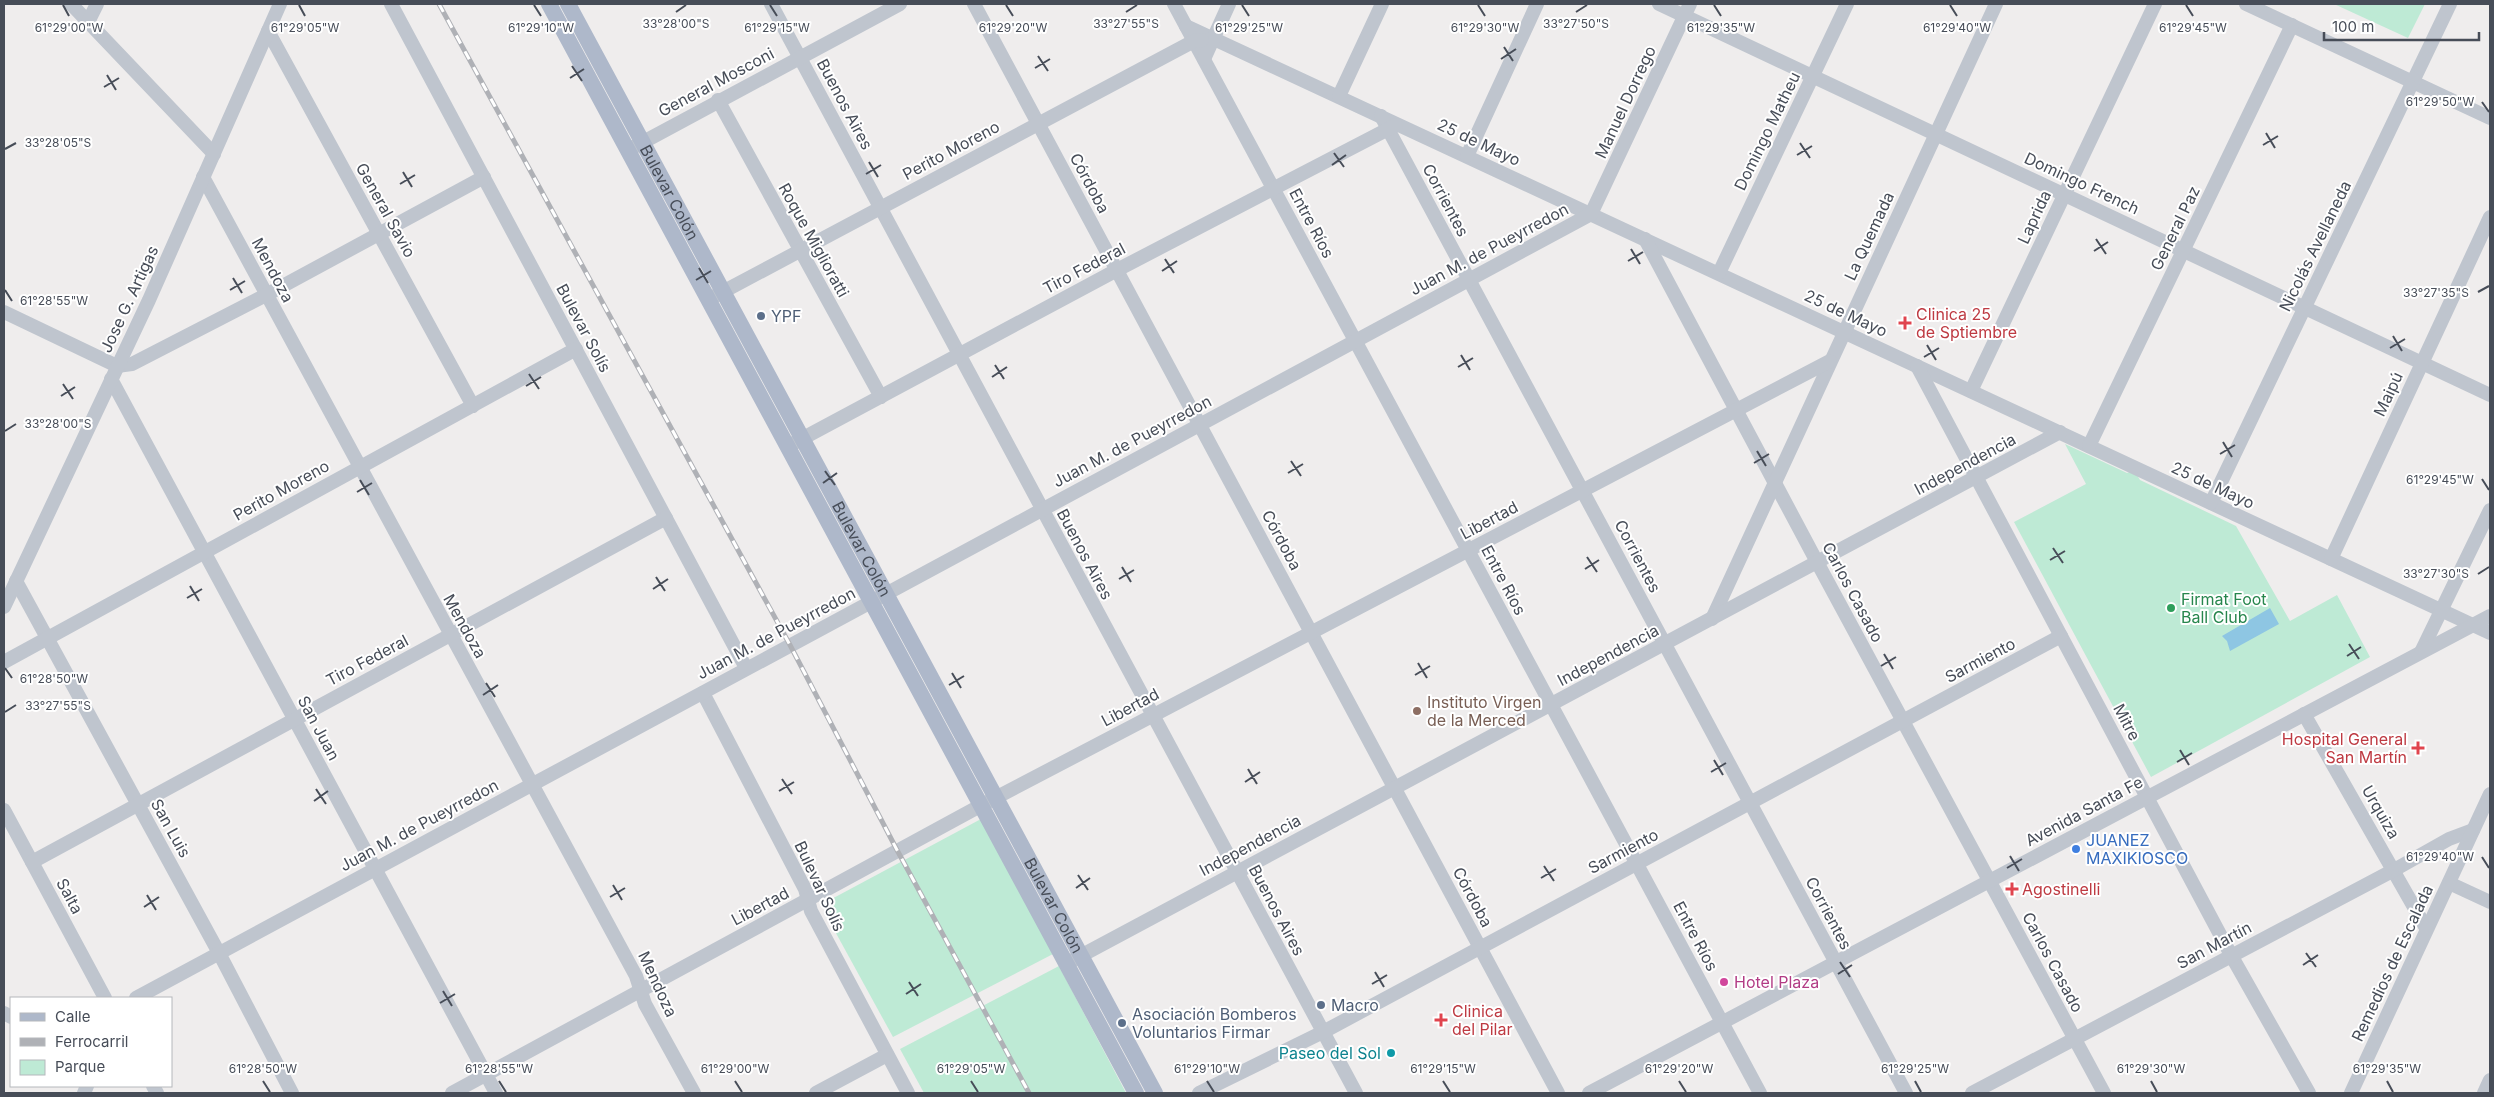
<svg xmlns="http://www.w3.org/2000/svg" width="2494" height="1097" font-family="Inter,sans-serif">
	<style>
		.green { fill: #beead5 }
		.water { fill: #8ec6e3 }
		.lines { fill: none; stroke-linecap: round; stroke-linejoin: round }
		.minor { stroke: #bfc5ce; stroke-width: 14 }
		.major { stroke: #aeb8ca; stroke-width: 16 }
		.rail-casing { stroke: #afb1b6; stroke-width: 5 }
		.rail { stroke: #fff; stroke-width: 3; stroke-dasharray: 9; stroke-linecap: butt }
		.ticks { fill: none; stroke: #474d58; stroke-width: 2 }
		.service-dot { fill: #5c6f8a; stroke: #fff; stroke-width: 2 }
		.health-dot { fill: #e0444e; stroke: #fff; stroke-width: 2 }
		.leisure-dot { fill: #2e9e5b; stroke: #fff; stroke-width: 2 }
		.education-dot { fill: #8d6e63; stroke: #fff; stroke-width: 2 }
		.shop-dot { fill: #3f7fe0; stroke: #fff; stroke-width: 2 }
		.hotel-dot { fill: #d1479c; stroke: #fff; stroke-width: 2 }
		.culture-dot { fill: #0f9aa8; stroke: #fff; stroke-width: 2 }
		.labels { text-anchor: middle; stroke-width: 4; stroke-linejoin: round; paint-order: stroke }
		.street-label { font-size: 16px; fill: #474d58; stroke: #fff }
		.health-label { font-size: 16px; fill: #be3a42; stroke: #fff; text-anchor: start }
		.service-label { font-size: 16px; fill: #4e5e75; stroke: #fff; text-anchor: start }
		.leisure-label { font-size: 16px; fill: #27864d; stroke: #fff; text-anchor: start }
		.education-label { font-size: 16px; fill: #785e54; stroke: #fff; text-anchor: start }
		.shop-label { font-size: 16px; fill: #366cbe; stroke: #fff; text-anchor: start }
		.hotel-label { font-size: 16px; fill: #b23c85; stroke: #fff; text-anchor: start }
		.culture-label { font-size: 16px; fill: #0d838f; stroke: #fff; text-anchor: end }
		.ticks-label { font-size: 12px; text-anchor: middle; fill: #474d58; stroke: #fff; stroke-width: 4; stroke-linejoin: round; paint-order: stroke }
	</style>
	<rect width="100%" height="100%" fill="#efeded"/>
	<!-- green -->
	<g class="green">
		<path d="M2334,4h91l-17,34z"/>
		<path d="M2065,444l62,29 7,-3 6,10 96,46 54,95 47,-26 33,62 -219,120 -137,-255 72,-38z"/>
		<path d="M981,819l72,135 -160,83 -67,-122v-13z"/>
		<path d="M1059,966l67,127h-202l-24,-44z"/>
	</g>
	<!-- water -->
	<path class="water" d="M2270,608l9,16 -49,27 -3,-10 -5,-5z"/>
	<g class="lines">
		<!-- minor -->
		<g class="minor">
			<path d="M71,4l143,150"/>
			<path d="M391,4l355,664"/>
			<path d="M771,4l585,1089"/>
			<path d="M974,4l584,1089"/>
			<path d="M1174,4l586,1089"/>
			<path d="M1659,4l831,391"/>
			<path d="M2246,4l244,114"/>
			<path d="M88,22l9,-18"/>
			<path d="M1186,26l1304,607"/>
			<path d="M268,31l205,375"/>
			<path d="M1204,59l25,-55"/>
			<path d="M1339,96l43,-92"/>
			<path d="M718,100l163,297"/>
			<path d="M1381,116l525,977"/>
			<path d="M634,147l266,-143"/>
			<path d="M1467,156l70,-152"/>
			<path d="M203,177l433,799 9,28 49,89"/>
			<path d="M1645,239l172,323 287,531"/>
			<path d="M1719,273l128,-269"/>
			<path d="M715,296l479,-255 8,-1"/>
			<path d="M4,312l113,54 15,-2 134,-69 218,-118"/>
			<path d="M1917,366l314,589 78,138"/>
			<path d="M111,379l385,714"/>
			<path d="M1971,391l184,-387"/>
			<path d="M794,443l323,-173 279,-145"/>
			<path d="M2089,446l203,-421"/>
			<path d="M2211,503l239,-499"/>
			<path d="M2331,559l159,-342"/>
			<path d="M16,581l203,372 73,140"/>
			<path d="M4,607l145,-307 131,-296"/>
			<path d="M1712,619l284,-615"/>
			<path d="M2421,652l69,-142"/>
			<path d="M4,662l572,-313"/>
			<path d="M703,693l102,196 6,22 97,182"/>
			<path d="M2304,714l122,214"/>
			<path d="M4,810l101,188"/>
			<path d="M32,862l634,-344"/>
			<path d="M2449,883l41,19"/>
			<path d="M1073,960l987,-528"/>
			<path d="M136,998l1455,-784 99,-210"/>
			<path d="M4,1013l7,4"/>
			<path d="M153,1086l4,7"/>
			<path d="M84,1093l3,-7"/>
			<path d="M452,1093l528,-287 850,-445"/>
			<path d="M816,1093l71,-38"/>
			<path d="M1199,1093l124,-61 738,-396"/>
			<path d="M1589,1093l901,-477"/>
			<path d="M1972,1093l422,-223 55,-31 24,-9"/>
			<path d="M2351,1093l139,-299"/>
			<path d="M2484,1093l6,-13"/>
		</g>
		<!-- major -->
		<g class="major">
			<path d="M549,4l587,1089"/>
			<path id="s1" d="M568,4l587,1089"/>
		</g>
		<!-- rail casing -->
		<g class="rail-casing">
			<path id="rail" d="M439,4l351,641 107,205 132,243"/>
		</g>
		<!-- rail -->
		<use href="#rail" class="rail"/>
	</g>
	<!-- ticks -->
	<path class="ticks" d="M63,5l6,11M299,5l6,11M534,5l7,11M770,5l7,11M1006,5l7,11M1242,5l7,11M1478,5l7,11M1714,5l7,11M1950,5l7,11M2186,5l7,11M676,12l10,-7M1126,12l11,-7M1576,12l11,-7M1504,47l9,14M1038,56l10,15M1501,59l15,-10M572,66l10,15M1035,68l15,-9M107,75l9,15M570,78l14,-9M104,87l15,-9M2482,102l7,10M2266,133l9,15M1800,143l10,15M2263,145l15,-9M5,149l11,-6M1334,153l10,14M1797,155l15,-9M869,162l9,15M1332,165l14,-10M403,172l9,15M866,174l15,-9M400,184l15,-9M2096,239l10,15M1631,249l9,15M2094,251l14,-9M1165,259l9,14M1628,261l15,-9M699,268l9,15M1162,271l15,-10M233,278l9,15M696,280l15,-9M5,290l7,11M230,290l15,-9M2478,292l11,-6M2393,336l9,15M1927,345l9,15M2390,348l15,-9M1461,355l9,15M1924,357l15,-9M995,365l9,14M1458,367l15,-9M529,374l10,15M992,377l15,-10M63,384l10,15M526,386l15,-9M61,396l14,-9M5,431l11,-7M2223,442l9,15M1757,451l9,15M2220,454l15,-9M1291,461l10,15M1754,463l15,-9M825,471l10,14M1288,473l15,-9M2482,479l7,11M360,480l9,15M823,483l14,-10M357,492l15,-9M2053,548l10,15M1587,557l10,15M2050,560l15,-9M1122,567l9,15M1585,569l14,-9M2478,574l11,-7M656,577l9,14M1119,579l15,-9M190,586l9,15M653,589l15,-10M187,598l15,-9M2349,644l10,15M1884,654l9,15M2347,656l14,-9M1418,663l9,15M1881,666l15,-9M5,668l7,10M952,673l9,15M1415,675l15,-9M486,683l9,14M949,685l15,-9M483,695l15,-10M5,712l11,-7M2180,750l9,15M1714,760l9,15M2177,762l15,-9M1248,769l9,15M1711,772l15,-9M782,779l10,15M1245,782l15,-10M316,789l10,15M779,791l15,-9M314,801l14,-10M2010,856l9,15M2482,857l7,11M1544,866l10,15M2007,868l15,-9M1078,875l10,15M1541,878l15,-9M613,885l9,15M1076,888l14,-10M147,895l9,15M610,897l15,-9M144,907l15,-10M2306,953l10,14M1840,962l10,15M2303,965l15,-10M1375,972l9,15M1838,974l14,-9M909,982l9,14M1372,984l15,-9M443,991l9,15M906,994l15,-10M440,1003l15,-9M263,1081l7,11M499,1081l7,11M735,1081l7,11M971,1081l7,11M1207,1081l7,11M1443,1081l7,11M1679,1081l7,11M1915,1081l6,11M2151,1081l6,11M2387,1081l6,11"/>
	<!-- markers -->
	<g class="service-dot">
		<circle cx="761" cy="316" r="5"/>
		<circle cx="1321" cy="1005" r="5"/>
		<circle cx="1122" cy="1023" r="5"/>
	</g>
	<g class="health-dot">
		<path d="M1902.5 315.5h5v5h5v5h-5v5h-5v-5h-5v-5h5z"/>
		<path d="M2415.5 740.5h5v5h5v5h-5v5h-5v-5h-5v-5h5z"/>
		<path d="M2009.5 881.5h5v5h5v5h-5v5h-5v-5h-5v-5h5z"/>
		<path d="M1438.5 1012.5h5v5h5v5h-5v5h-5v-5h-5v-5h5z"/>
	</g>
	<circle class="leisure-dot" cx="2171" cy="608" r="5"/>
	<circle class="education-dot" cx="1417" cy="711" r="5"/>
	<circle class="shop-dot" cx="2076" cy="849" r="5"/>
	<circle class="hotel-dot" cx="1724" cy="982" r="5"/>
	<circle class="culture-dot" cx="1391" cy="1053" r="5"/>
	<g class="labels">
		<!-- street labels -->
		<g class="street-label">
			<text transform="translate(716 82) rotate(-28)" y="6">General Mosconi</text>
			<text transform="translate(1625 102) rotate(-65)" y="6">Manuel Dorrego</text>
			<text transform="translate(845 104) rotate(62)" y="6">Buenos Aires</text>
			<text transform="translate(1767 131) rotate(-64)" y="6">Domingo Matheu</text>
			<text transform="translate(1479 142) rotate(25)" y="6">25 de Mayo</text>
			<text transform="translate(951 150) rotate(-28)" y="6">Perito Moreno</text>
			<text transform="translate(1090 183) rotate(62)" y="6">Córdoba</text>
			<text transform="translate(2082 183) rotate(25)" y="6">Domingo French</text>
			<text dy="6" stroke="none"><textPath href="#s1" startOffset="214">Bulevar Colón</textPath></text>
			<text transform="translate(1446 200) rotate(62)" y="6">Corrientes</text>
			<text transform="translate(386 210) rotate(61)" y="6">General Savio</text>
			<text transform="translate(2034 217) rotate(-65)" y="6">Laprida</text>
			<text transform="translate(1312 223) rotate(62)" y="6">Entre Ríos</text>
			<text transform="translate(2175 228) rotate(-64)" y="6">General Paz</text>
			<text transform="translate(1869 236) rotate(-65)" y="6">La Quemada</text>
			<text transform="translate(814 240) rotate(61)" y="6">Roque Miglioratti</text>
			<text transform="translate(2315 246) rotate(-64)" y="6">Nicolás Avellaneda</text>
			<text transform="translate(1489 249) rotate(-28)" y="6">Juan M. de Pueyrredon</text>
			<text transform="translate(1084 268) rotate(-28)" y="6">Tiro Federal</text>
			<text transform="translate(273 270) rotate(62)" y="6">Mendoza</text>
			<text transform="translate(129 299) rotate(-65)" y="6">Jose G. Artigas</text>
			<text transform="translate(1846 313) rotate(25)" y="6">25 de Mayo</text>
			<text transform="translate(584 328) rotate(62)" y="6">Bulevar Solís</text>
			<text transform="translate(2388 394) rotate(-65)" y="6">Maipú</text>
			<text transform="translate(1132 441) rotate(-28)" y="6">Juan M. de Pueyrredon</text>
			<text transform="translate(1965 464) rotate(-28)" y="6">Independencia</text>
			<text transform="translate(2213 485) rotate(25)" y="6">25 de Mayo</text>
			<text transform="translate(281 490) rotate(-29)" y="6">Perito Moreno</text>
			<text transform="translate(1489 520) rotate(-28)" y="6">Libertad</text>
			<text transform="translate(1282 540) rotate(62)" y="6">Córdoba</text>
			<text dy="6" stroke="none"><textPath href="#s1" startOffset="619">Bulevar Colón</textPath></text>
			<text transform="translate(1085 554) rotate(62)" y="6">Buenos Aires</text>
			<text transform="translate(1638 556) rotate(62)" y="6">Corrientes</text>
			<text transform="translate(1504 580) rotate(62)" y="6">Entre Ríos</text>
			<text transform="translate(1853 592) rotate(62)" y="6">Carlos Casado</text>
			<text transform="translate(465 626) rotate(61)" y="6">Mendoza</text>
			<text transform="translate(776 633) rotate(-28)" y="6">Juan M. de Pueyrredon</text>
			<text transform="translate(1608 655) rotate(-28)" y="6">Independencia</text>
			<text transform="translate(367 660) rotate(-28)" y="6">Tiro Federal</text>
			<text transform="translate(1980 660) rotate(-28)" y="6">Sarmiento</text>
			<text transform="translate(1130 707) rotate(-28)" y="6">Libertad</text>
			<text transform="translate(2127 722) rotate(62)" y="6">Mitre</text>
			<text transform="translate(319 728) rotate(62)" y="6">San Juan</text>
			<text transform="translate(2084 811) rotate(-28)" y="6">Avenida Santa Fe</text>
			<text transform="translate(2381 812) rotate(60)" y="6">Urquiza</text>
			<text transform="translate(419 825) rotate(-28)" y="6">Juan M. de Pueyrredon</text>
			<text transform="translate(171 828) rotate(61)" y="6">San Luis</text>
			<text transform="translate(1250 845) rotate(-28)" y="6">Independencia</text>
			<text transform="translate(1623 851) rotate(-28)" y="6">Sarmiento</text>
			<text transform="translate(820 886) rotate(65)" y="6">Bulevar Solís</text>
			<text transform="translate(70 896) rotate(62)" y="6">Salta</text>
			<text transform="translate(1473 897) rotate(62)" y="6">Córdoba</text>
			<text transform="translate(760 906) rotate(-28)" y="6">Libertad</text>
			<text dy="6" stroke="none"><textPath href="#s1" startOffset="1024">Bulevar Colón</textPath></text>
			<text transform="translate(1277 910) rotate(62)" y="6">Buenos Aires</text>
			<text transform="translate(1829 913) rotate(62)" y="6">Corrientes</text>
			<text transform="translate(1696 936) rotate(62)" y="6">Entre Ríos</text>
			<text transform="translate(2214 945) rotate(-28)" y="6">San Martín</text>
			<text transform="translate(2053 962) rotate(62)" y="6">Carlos Casado</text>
			<text transform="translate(2392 963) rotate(-65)" y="6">Remedios de Escalada</text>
			<text transform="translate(658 984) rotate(65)" y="6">Mendoza</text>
		</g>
		<!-- health labels -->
		<g class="health-label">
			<text x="1916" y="320">Clinica 25<tspan x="1916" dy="18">de Sptiembre</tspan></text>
			<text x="2407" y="745" text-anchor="end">Hospital General<tspan x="2407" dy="18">San Martín</tspan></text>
			<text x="2022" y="895">Agostinelli</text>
			<text x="1452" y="1017">Clinica<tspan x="1452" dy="18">del Pilar</tspan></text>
		</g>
		<!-- service labels -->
		<g class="service-label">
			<text x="771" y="322">YPF</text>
			<text x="1331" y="1011">Macro</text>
			<text x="1132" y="1020">Asociación Bomberos<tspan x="1132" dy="18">Voluntarios Firmar</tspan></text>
		</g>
		<!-- leisure labels -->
		<g class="leisure-label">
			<text x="2181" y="605">Firmat Foot<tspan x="2181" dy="18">Ball Club</tspan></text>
		</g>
		<!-- education labels -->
		<g class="education-label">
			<text x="1427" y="708">Instituto Virgen<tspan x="1427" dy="18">de la Merced</tspan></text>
		</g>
		<!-- shop labels -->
		<g class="shop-label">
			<text x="2086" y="846">JUANEZ<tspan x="2086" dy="18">MAXIKIOSCO</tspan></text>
		</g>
		<!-- hotel labels -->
		<g class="hotel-label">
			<text x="1734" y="988">Hotel Plaza</text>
		</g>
		<!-- culture labels -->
		<g class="culture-label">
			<text x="1381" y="1059">Paseo del Sol</text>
		</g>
	</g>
	<g class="ticks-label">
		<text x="676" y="28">33°28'00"S</text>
		<text x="1126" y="28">33°27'55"S</text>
		<text x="1576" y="28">33°27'50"S</text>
		<text x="69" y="32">61°29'00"W</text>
		<text x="305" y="32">61°29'05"W</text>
		<text x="541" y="32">61°29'10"W</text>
		<text x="777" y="32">61°29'15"W</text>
		<text x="1013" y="32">61°29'20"W</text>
		<text x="1249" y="32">61°29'25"W</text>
		<text x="1485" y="32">61°29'30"W</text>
		<text x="1721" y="32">61°29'35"W</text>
		<text x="1957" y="32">61°29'40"W</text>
		<text x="2193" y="32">61°29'45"W</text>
		<text x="2440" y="106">61°29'50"W</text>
		<text x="58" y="147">33°28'05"S</text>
		<text x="2436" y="297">33°27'35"S</text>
		<text x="54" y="305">61°28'55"W</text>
		<text x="58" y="428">33°28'00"S</text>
		<text x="2440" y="484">61°29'45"W</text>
		<text x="2436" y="578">33°27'30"S</text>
		<text x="54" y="683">61°28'50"W</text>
		<text x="58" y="710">33°27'55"S</text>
		<text x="2440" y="861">61°29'40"W</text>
		<text x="263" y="1073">61°28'50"W</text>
		<text x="499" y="1073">61°28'55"W</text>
		<text x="735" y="1073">61°29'00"W</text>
		<text x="971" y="1073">61°29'05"W</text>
		<text x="1207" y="1073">61°29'10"W</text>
		<text x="1443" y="1073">61°29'15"W</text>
		<text x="1679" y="1073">61°29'20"W</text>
		<text x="1915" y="1073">61°29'25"W</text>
		<text x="2151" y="1073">61°29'30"W</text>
		<text x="2387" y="1073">61°29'35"W</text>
	</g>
	<!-- border -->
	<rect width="2494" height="1097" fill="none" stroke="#474d58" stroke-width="10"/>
	<!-- legend -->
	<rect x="10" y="997" width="162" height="90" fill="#ffffff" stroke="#b5b8bc"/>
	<rect x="20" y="1013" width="25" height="8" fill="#aeb8ca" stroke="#b5b8bc"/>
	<text x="55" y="1022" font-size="15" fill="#474d58">Calle</text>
	<rect x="20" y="1038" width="25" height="8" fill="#afb1b6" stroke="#b5b8bc"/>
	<text x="55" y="1047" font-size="15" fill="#474d58">Ferrocarril</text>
	<rect x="20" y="1060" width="25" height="15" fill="#beead5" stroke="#b5b8bc"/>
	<text x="55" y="1072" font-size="15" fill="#474d58">Parque</text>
	<!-- scale -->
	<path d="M2324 32v8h155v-8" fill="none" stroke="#474d58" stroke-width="2.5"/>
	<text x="2332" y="32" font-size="15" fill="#474d58" stroke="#ffffff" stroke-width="4" paint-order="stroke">100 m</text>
</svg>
